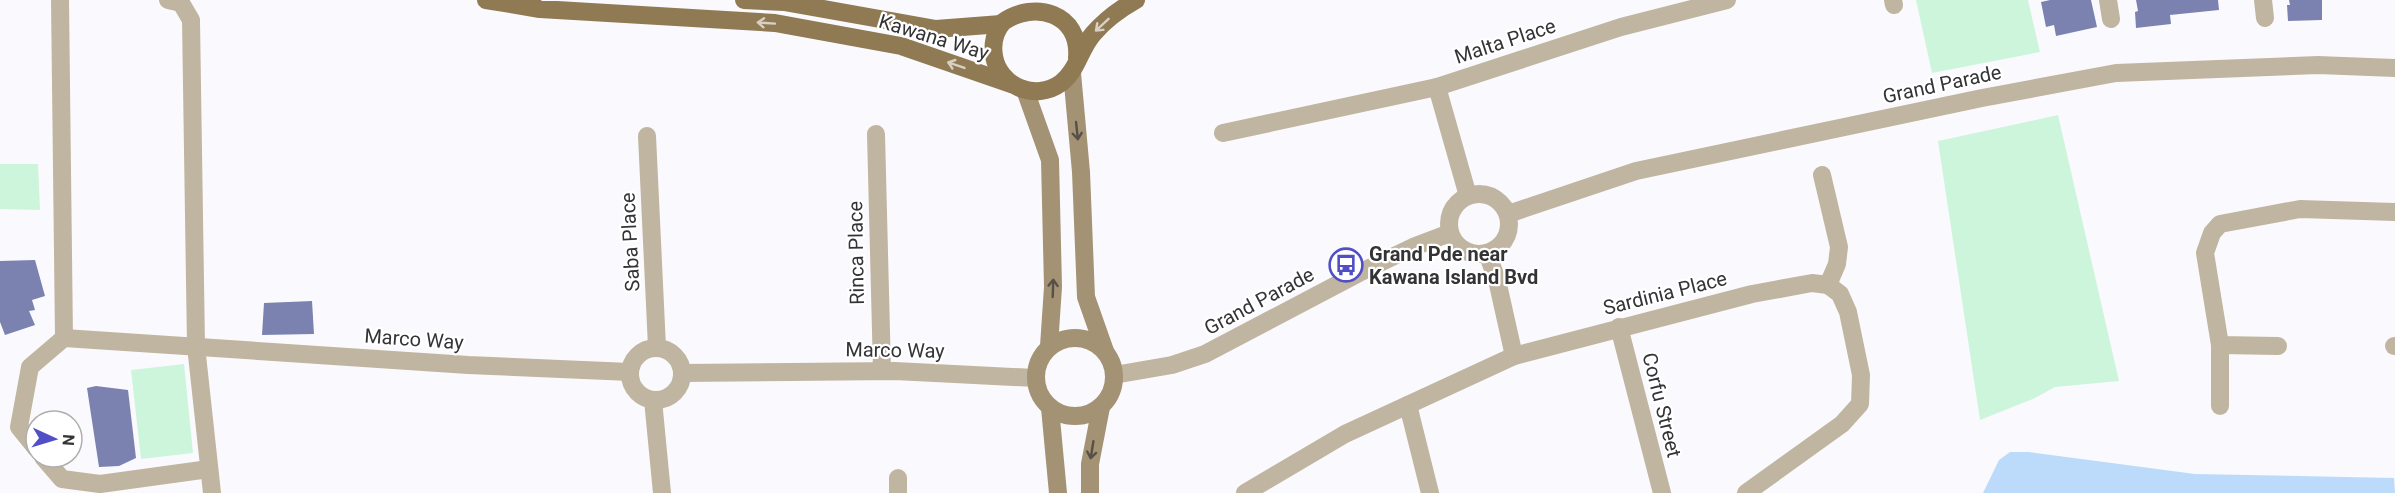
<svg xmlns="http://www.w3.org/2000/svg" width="2395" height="493" font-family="Roboto,sans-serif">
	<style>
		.green { fill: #cdf5dc }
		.water { fill: #bcdbfb }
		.building { fill: #7b82b0 }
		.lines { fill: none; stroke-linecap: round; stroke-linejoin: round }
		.minor { stroke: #c0b5a0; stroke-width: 18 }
		.tertiary { stroke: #c0b5a0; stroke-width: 18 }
		.secondary { stroke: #a49274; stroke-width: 18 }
		.primary { stroke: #8f7a54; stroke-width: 18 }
		.oneway { stroke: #d8d0c3 }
		.oneway2 { stroke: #565049 }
		.labels { text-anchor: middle; stroke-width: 4.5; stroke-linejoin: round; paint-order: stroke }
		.street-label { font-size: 20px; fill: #343437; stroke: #fff }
		.poi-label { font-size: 20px; font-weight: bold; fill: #343437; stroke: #fff; text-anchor: start }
	</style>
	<rect width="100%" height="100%" fill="#fafafe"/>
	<!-- green -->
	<g class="green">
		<path d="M1916,0h112l12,52 -108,21z"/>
		<path d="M2058,115l61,266 -64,6 -20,11 -55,22 -42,-279z"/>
		<path d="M0,164h38l2,46 -40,-1z"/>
		<path d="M184,364l9,89 -52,6 -10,-89z"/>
	</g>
	<!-- water -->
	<path class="water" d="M2010,452h19l166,22 199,4 1,15h-412l16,-33z"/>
	<!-- building -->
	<g class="building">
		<path d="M2050,0h41l6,27 -41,9 -2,-11 -8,2 -5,-25z"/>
		<path d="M2136,0h82l1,10 -49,5 1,9 -35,4 -1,-16 3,-1z"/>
		<path d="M2289,0h33v20l-34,1 -1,-16h3z"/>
		<path d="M35,260l10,36 -13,4 3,10 -6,1 6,14 -30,10 -5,-13v-61z"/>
		<path d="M312,301l2,33 -52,1 2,-32z"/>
		<path d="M96,386l32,4 8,68 -17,8 -20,1 -12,-79z"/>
	</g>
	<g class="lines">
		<!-- minor -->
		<g class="minor">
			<path d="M60,0l4,338"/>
			<path d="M168,0l13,3 10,17 5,326 16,147"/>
			<path d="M1893,0l1,5"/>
			<path d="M2108,0l3,19"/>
			<path d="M2263,0l2,18"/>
			<path d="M1437,87l31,109"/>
			<path d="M1223,133l214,-46 184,-60 106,-27"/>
			<path d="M876,134l6,237"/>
			<path d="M647,136l10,211"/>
			<path d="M1822,175l17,72 -2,17 -9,21"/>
			<path d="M1487,253l10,27 17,76 238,-62 60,-11 16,2"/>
			<path d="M1619,327l43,166"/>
			<path d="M2220,345v61"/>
			<path d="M2278,346l-58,-1 -15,-92 7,-20 8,-9 80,-15 95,3"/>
			<path d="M2394,346h1"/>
			<circle cx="656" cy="374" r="26"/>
			<path d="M682,373l213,-2 140,7"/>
			<path d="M653,400l9,93"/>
			<path d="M1408,405l22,88"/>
			<path d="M36,448l-17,-21 11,-60 34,-29 404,27 162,7"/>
			<path d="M43,457l19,22 38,5 109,-15"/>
			<path d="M898,478v15"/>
			<path d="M1245,493l100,-59 169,-78"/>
			<path d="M1746,493l96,-69 18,-20 1,-29 -13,-63 -8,-18 -12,-9"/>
		</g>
		<!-- tertiary -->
		<g class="tertiary">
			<circle cx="1479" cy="224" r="30"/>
			<path d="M1508,214l128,-43 346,-73 134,-25 202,-8 77,3"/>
			<path d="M1114,375l58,-10 33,-11 154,-81 54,-26 37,-14"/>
		</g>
		<!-- secondary -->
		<g class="secondary">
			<path d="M1072,73l9,99 5,125 19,54"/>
			<path d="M1025,90l25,70 3,127 -4,59"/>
			<circle cx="1075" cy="377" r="39"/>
			<path d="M1050,408l8,85"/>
			<path d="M1090,493v-29l11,-57"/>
		</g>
		<!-- primary -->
		<g class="primary">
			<path d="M486,0l54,9 235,14 126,23 110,38"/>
			<path d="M744,0l40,2 152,27 65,-5"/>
			<path d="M1077,58c4,-45 -43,-58 -74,-36 -8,9 -11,22 -9,34 5,30 41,46 67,27 16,-12 19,-34 32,-49 12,-14 27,-25 43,-34"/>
		</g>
	</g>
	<!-- one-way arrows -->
	<defs><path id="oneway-shaft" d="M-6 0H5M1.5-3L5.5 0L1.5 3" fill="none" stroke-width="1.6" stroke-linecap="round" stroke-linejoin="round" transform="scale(1.5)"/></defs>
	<g class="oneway">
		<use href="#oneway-shaft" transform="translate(766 23) rotate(-176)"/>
		<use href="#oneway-shaft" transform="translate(1102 25) rotate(137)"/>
		<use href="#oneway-shaft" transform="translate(956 65) rotate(-161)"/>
	</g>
	<g class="oneway2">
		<use href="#oneway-shaft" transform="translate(1077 131) rotate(84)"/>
		<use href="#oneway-shaft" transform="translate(1053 288) rotate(-88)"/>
		<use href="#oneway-shaft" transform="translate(1092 450) rotate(99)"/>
	</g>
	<!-- icons -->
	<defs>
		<g id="bus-ring" transform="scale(1.725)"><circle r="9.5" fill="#fff" stroke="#514fc6" stroke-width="1.5"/><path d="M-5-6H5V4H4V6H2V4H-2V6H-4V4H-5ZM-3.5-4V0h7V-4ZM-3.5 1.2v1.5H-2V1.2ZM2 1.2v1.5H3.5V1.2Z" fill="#514fc6"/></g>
	</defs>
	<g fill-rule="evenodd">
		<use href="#bus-ring" x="1346" y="265"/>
	</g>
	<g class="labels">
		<!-- street labels -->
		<g class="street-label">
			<text transform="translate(934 37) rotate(17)" y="7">Kawana Way</text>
			<text transform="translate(1505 41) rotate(-18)" y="7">Malta Place</text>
			<text transform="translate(1942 84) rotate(-12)" y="7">Grand Parade</text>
			<text transform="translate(630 242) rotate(-93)" y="7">Saba Place</text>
			<text transform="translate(856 253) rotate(-91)" y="7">Rinca Place</text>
			<text transform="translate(1665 293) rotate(-14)" y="7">Sardinia Place</text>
			<text transform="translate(1259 301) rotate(-28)" y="7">Grand Parade</text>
			<text transform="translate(414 339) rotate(4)" y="7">Marco Way</text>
			<text transform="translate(895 350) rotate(1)" y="7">Marco Way</text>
			<text transform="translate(1662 405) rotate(76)" y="7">Corfu Street</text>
		</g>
		<!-- poi labels -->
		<g class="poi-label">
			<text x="1369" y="261">Grand Pde near<tspan x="1369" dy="23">Kawana Island Bvd</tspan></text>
		</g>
	</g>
	<!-- north arrow -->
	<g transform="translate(54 439) rotate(94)"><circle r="28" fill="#ffffff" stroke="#aeaeaf" stroke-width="1.5"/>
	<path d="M0-4.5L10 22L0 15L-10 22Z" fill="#514fc6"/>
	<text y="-9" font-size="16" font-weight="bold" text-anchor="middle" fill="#343437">N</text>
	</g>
</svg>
